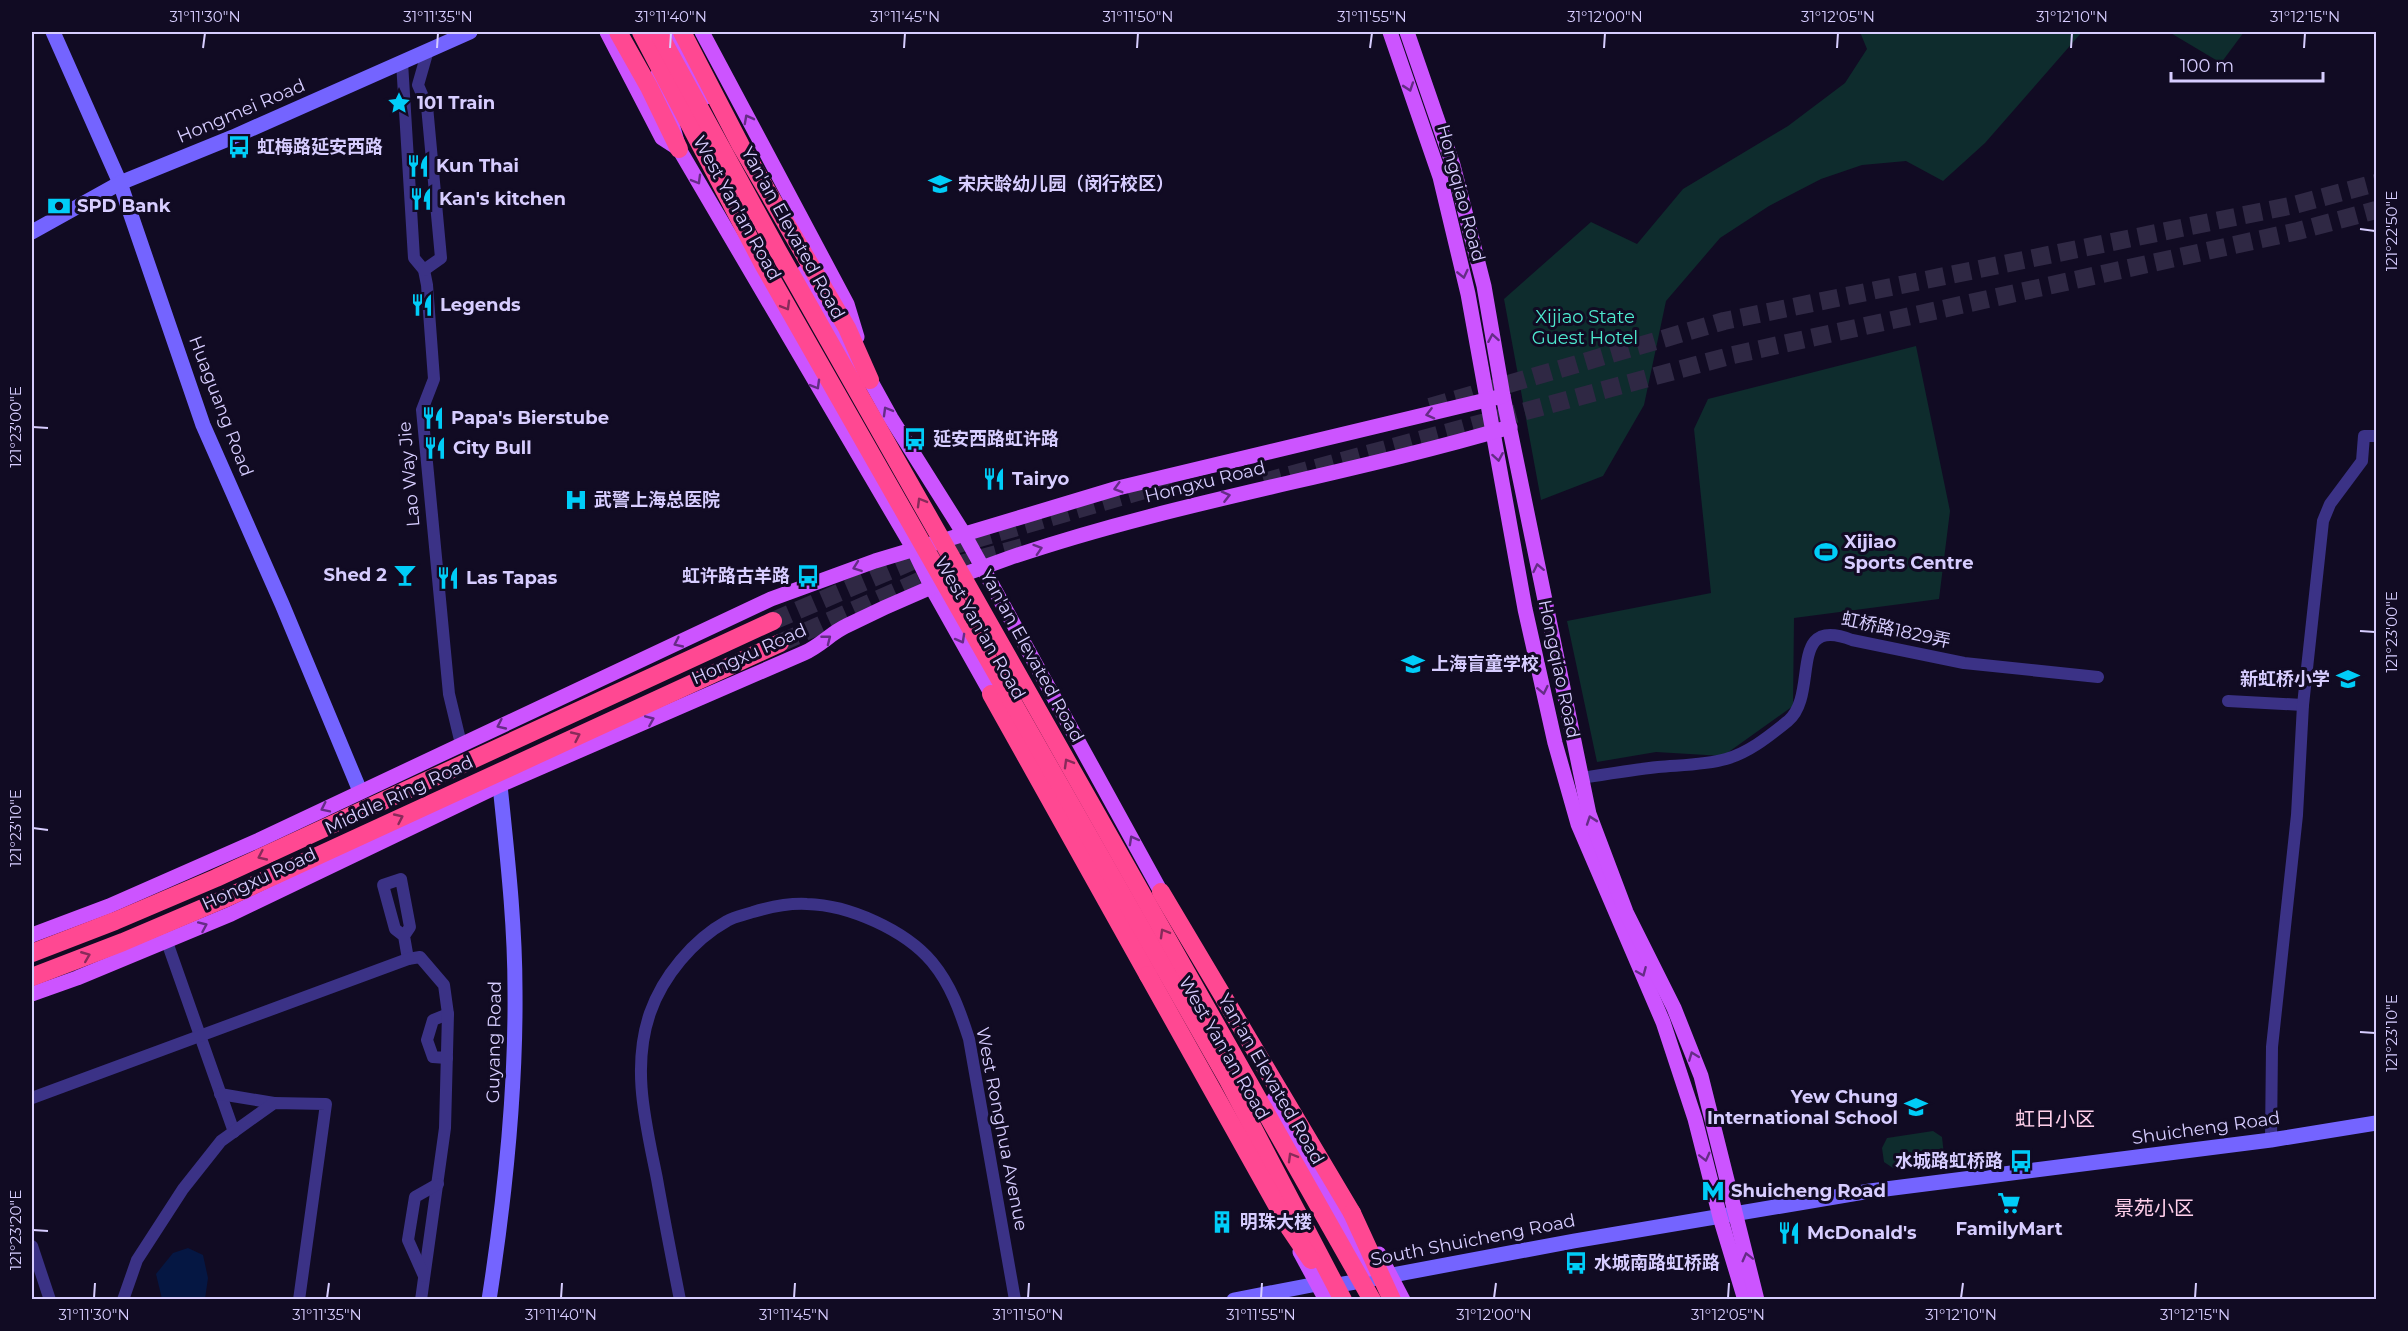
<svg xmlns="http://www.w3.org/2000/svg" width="2408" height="1331" font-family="Montserrat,'Noto Sans SC',sans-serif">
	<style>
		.green { fill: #0e2c2d }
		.water { fill: #051743 }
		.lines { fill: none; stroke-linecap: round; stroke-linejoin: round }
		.highway-tunnel { stroke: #2f2844; stroke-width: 18; stroke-dasharray: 18 9; stroke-linecap: butt }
		.street { stroke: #3b3286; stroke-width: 12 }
		.secondary { stroke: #7464ff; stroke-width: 15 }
		.primary { stroke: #cc54ff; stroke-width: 15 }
		.highway { stroke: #ff4892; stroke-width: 18 }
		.highway-bridge { stroke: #ff4892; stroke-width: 18 }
		.oneway { stroke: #652c86 }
		.oneway2 { stroke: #882a5a }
		.ticks { fill: none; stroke: #d7cdff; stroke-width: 2 }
		.labels { text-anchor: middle; stroke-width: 6; stroke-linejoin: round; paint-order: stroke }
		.poi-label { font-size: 18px; font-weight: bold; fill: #d7cdff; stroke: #110b23; text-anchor: start }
		.street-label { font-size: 18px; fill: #d7cdff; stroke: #110b23 }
		.park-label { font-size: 18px; fill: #4eeacf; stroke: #110b23 }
		.neighbourhood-label { font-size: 20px; fill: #ffcfea; stroke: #110b23 }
		.neatline { fill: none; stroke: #d7cdff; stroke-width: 2 }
		.ticks-label { font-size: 15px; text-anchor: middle; fill: #d7cdff }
	</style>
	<rect width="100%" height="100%" fill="#110b23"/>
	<!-- green -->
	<g class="green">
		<path d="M1860,32h222l-97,111 -42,38 -37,-20 -44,4 -41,14 -52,27 -49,32 -54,63 -22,104 -41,71 -62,24 -37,-201 87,-77 46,22 46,-55 105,-63 57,-43 22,-34z"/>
		<path d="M2169,32h75l-23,31z"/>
		<path d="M1916,346l34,165 -11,88 -145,19 -1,88 -70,50 -67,-4 -59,10 -30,-141 144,-28 -17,-164 14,-30z"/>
		<path d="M1933,1131l9,6 2,18 -7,8 -44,5 -9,-6 -2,-14 5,-10z"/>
	</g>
	<!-- water -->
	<path class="water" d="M188,1248l15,7 5,23 -3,21h-43l-6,-25 17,-21z"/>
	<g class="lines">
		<!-- highway-tunnel -->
		<g class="highway-tunnel">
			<path d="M1430,407l294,-86 570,-116 82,-22"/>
			<path d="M1264,482l469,-127 565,-124 78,-21"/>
			<path d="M773,621l165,-71 241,-70"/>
			<path d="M780,643l173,-77 70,-19"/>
		</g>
		<!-- street -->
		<g class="street">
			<path d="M402,62l12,196 10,12 3,15 7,94 -12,31 27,284 12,50"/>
			<path d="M424,270l17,-12 -14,-152 -9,-21 10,-35"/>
			<path d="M2228,701l75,4"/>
			<path d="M1581,778c26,-4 51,-8 77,-11 22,-2 47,-2 68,-8 24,-7 43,-23 62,-38 32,-27 -2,-107 64,-81l112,23 134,14"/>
			<path d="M404,936l-9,-7 -12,-44 18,-6 9,48 -6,9 4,23"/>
			<path d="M167,942l67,190"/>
			<path d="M447,1058l-14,-1 -6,-17 6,-20 15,-6"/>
			<path d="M220,1094l54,9"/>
			<path d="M32,1098l376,-139 12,-2 24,28 4,29 -3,114 -24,172"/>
			<path d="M2271,1140l1,-93 25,-232 6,-110 20,-184 7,-17 32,-43 2,-25h12"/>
			<path d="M32,1246l18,54"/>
			<path d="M424,1276l-16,-36 7,-43 23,-13"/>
			<path d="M123,1300l14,-40 46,-71 38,-48 53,-38 52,1 -27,196"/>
			<path d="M680,1300c-8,-41 -16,-81 -23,-121 -11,-55 -26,-111 -7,-166 13,-37 43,-73 77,-92 8,-5 18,-6 26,-9 17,-5 36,-9 54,-8 42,1 98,26 125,58 19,23 28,49 37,77l46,261"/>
		</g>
		<!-- secondary -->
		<g class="secondary">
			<path d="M53,32l67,151 83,242 79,179 78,187"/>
			<path d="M32,232l88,-49 113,-46 237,-105"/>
			<path d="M489,1300c16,-103 27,-206 26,-310 0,-68 -8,-136 -15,-205"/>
			<path d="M1234,1300l83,-16 21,1 17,-3 219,-41 296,-50 401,-51 105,-17"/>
		</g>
		<!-- primary -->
		<g class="primary">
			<path d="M607,32l55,106 17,11"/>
			<path d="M669,32l37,65"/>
			<path d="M702,32l145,272 10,33"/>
			<path d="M1390,32l50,145 28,117 57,315 30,134 23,81 85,198 32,97 25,98 25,83"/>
			<path d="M1407,32l46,133 31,121 19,110 86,418 37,98 48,96 27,68 56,224"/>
			<path d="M657,76l4,8 18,65 234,399 19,40 64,114"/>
			<path d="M804,272l46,81 20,27 21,38 73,116 202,367"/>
			<path d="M32,935l77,-29 150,-66 512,-241 104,-38 243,-73 385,-92"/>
			<path d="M32,994l45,-16 154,-64 269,-129 304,-132c16,-7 27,-20 42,-27 52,-26 108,-49 163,-68 164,-56 335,-82 501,-131"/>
			<path d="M1274,1099l95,170"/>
			<path d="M1300,1252l26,48"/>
			<path d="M1379,1254l24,46"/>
		</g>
		<!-- highway -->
		<g class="highway">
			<path d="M618,32l31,55 30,62"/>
			<path d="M682,32l59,114 106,182 23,52"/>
			<path d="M991,694l157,281"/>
			<path d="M1161,892l191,321"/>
			<path d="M32,953l83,-32 101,-43 557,-257"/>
			<path d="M32,977l91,-35 101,-43 556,-256"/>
		</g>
		<!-- highway-bridge -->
		<g class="highway-bridge">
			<path d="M641,32l122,232 465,816 115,220"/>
			<path d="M658,32l120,219 594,1049"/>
			<path d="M1148,975l142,254 21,31"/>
			<path d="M1352,1213l40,87"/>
		</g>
	</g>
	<!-- one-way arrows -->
	<defs><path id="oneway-chevron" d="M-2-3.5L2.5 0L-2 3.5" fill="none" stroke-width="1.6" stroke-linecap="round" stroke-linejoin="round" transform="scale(1.5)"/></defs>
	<g class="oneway">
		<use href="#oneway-chevron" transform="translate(1409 87) rotate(71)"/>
		<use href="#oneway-chevron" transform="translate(748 119) rotate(-118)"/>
		<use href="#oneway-chevron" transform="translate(697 180) rotate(60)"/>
		<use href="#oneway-chevron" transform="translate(1463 274) rotate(77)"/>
		<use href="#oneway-chevron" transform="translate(1493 338) rotate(-100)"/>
		<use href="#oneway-chevron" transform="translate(816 385) rotate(60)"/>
		<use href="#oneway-chevron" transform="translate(887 411) rotate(-120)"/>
		<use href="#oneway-chevron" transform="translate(1430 414) rotate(166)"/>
		<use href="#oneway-chevron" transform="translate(1498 457) rotate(80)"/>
		<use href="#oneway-chevron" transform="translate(1118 488) rotate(164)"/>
		<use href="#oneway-chevron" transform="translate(1226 496) rotate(-14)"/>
		<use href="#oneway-chevron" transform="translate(1038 549) rotate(-18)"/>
		<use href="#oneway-chevron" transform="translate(857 567) rotate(160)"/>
		<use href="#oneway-chevron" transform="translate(1538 568) rotate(-102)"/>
		<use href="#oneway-chevron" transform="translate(827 639) rotate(-38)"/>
		<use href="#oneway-chevron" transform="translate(961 639) rotate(61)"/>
		<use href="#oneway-chevron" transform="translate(678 643) rotate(155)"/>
		<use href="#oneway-chevron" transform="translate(1543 690) rotate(78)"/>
		<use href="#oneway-chevron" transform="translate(650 720) rotate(-23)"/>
		<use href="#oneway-chevron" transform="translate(501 725) rotate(155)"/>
		<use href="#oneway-chevron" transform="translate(325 808) rotate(154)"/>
		<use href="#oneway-chevron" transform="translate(1591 820) rotate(-109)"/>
		<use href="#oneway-chevron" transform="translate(1133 840) rotate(-119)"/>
		<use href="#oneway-chevron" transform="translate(203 926) rotate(-24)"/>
		<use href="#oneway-chevron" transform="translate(1642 972) rotate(67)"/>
		<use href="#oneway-chevron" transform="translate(1693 1056) rotate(-111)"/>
		<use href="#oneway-chevron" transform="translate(1705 1157) rotate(76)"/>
		<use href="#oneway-chevron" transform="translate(1747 1257) rotate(-104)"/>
	</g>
	<g class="oneway2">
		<use href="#oneway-chevron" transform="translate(786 306) rotate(60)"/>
		<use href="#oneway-chevron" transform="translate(921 502) rotate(-120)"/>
		<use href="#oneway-chevron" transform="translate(576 736) rotate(-25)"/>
		<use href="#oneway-chevron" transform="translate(1068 763) rotate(-120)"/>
		<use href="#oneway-chevron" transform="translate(399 818) rotate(-25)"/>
		<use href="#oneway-chevron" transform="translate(262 856) rotate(155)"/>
		<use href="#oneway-chevron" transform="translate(1164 933) rotate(-120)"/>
		<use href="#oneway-chevron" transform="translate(86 956) rotate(-22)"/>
		<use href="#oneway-chevron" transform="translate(1292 1157) rotate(-120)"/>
	</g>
	<!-- ticks -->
	<path class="ticks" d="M203,48l2,-15M437,48l1,-15M670,48l1,-15M904,48l1,-15M1137,48l1,-15M1370,48l2,-15M1604,48l1,-15M1837,48l1,-15M2071,48l1,-15M2304,48l1,-15M2360,229l15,2M33,427l15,1M2360,631l15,1M33,828l15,2M2360,1032l15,1M33,1230l15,1M94,1298l1,-15M327,1298l2,-15M561,1298l1,-15M794,1298l1,-15M1028,1298l1,-15M1261,1298l1,-15M1494,1298l2,-15M1728,1298l1,-15M1961,1298l2,-15M2195,1298l1,-15"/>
	<!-- icons -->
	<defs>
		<g id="sight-bare" transform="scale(1.8)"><path d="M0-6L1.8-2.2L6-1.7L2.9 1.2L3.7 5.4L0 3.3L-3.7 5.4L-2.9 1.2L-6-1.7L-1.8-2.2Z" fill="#00cdf8" stroke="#110b23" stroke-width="2.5" paint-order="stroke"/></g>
		<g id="bus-bare" transform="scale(1.8)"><path d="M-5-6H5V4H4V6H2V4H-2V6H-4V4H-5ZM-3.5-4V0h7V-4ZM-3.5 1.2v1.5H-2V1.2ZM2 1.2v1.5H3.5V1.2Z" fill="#00cdf8" stroke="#110b23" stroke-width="2.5" paint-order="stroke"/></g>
		<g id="restaurant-bare" transform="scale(1.8)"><path d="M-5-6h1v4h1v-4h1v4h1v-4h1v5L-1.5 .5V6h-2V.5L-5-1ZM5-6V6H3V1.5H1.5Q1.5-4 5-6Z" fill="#00cdf8" stroke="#110b23" stroke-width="2.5" paint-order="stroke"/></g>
		<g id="school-bare" transform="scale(1.8)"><path d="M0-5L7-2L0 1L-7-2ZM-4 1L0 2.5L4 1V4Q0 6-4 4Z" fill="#00cdf8" stroke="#110b23" stroke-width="2.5" paint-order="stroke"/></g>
		<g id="bank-bare" transform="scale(1.8)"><path d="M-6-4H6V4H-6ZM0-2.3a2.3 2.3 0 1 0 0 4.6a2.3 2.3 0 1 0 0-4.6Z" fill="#00cdf8" stroke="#110b23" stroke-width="2.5" paint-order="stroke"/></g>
		<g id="hospital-bare" transform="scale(1.8)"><path d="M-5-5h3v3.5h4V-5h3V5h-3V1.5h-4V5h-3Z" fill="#00cdf8" stroke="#110b23" stroke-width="2.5" paint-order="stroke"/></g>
		<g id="stadium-bare" transform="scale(1.8)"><path d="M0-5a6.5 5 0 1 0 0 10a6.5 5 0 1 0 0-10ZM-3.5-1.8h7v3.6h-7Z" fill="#00cdf8" stroke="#110b23" stroke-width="2.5" paint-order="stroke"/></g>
		<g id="bar-bare" transform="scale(1.8)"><path d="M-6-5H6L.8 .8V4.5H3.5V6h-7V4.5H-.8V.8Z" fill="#00cdf8" stroke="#110b23" stroke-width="2.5" paint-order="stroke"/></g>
		<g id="metro-bare" transform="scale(1.8)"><path d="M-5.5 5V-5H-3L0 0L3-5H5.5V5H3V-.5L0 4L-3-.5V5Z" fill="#00cdf8" stroke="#110b23" stroke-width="2.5" paint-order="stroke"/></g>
		<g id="supermarket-bare" transform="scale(1.8)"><path d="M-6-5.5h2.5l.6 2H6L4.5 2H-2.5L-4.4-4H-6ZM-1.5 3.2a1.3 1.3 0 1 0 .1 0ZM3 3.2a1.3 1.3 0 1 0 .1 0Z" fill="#00cdf8" stroke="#110b23" stroke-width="2.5" paint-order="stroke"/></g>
		<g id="building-bare" transform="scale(1.8)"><path d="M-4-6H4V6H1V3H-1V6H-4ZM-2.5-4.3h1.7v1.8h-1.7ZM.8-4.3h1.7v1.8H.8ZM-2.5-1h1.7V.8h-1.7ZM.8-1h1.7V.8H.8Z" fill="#00cdf8" stroke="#110b23" stroke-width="2.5" paint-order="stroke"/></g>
	</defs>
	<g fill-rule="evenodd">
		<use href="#sight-bare" x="399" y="103"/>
		<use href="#bus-bare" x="239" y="147"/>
		<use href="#restaurant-bare" x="418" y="166"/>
		<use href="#school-bare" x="940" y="184"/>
		<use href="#restaurant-bare" x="421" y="199"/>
		<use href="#bank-bare" x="59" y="206"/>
		<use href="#restaurant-bare" x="422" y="305"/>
		<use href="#restaurant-bare" x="433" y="418"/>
		<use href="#bus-bare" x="915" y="439"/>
		<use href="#restaurant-bare" x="435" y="448"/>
		<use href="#restaurant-bare" x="994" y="479"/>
		<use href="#hospital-bare" x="576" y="500"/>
		<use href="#stadium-bare" x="1826" y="552"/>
		<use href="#bar-bare" x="405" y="575"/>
		<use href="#bus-bare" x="808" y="576"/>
		<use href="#restaurant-bare" x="448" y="578"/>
		<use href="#school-bare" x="1413" y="664"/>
		<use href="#school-bare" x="2348" y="679"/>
		<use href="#school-bare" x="1916" y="1107"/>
		<use href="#bus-bare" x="2021" y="1161"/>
		<use href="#metro-bare" x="1713" y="1191"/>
		<use href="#supermarket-bare" x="2009" y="1203"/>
		<use href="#building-bare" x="1222" y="1222"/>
		<use href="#restaurant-bare" x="1789" y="1233"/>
		<use href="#bus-bare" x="1576" y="1263"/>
	</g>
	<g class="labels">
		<!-- poi labels -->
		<g class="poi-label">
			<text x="417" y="109">101 Train</text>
			<text x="257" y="153">虹梅路延安西路</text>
			<text x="436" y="172">Kun Thai</text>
			<text x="958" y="190">宋庆龄幼儿园（闵行校区）</text>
			<text x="439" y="205">Kan's kitchen</text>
			<text x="77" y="212">SPD Bank</text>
			<text x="440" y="311">Legends</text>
			<text x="451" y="424">Papa's Bierstube</text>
			<text x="933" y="445">延安西路虹许路</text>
			<text x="453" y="454">City Bull</text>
			<text x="1012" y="485">Tairyo</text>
			<text x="594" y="506">武警上海总医院</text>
			<text x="1844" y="548">Xijiao<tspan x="1844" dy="21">Sports Centre</tspan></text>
			<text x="387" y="581" text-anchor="end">Shed 2</text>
			<text x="790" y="582" text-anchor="end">虹许路古羊路</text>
			<text x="466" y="584">Las Tapas</text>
			<text x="1431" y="670">上海盲童学校</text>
			<text x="2330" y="685" text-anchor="end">新虹桥小学</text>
			<text x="1898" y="1103" text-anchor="end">Yew Chung<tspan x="1898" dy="21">International School</tspan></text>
			<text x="2003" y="1167" text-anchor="end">水城路虹桥路</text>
			<text x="1731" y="1197">Shuicheng Road</text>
			<text x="1240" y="1228">明珠大楼</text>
			<text x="2009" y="1235" text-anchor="middle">FamilyMart</text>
			<text x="1807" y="1239">McDonald's</text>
			<text x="1594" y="1269">水城南路虹桥路</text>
		</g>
		<!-- street labels -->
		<g class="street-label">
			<text transform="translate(241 111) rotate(-23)" y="6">Hongmei Road</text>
			<text transform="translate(1461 193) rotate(75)" y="6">Hongqiao Road</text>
			<text transform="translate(737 208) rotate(61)" y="6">West Yan'an Road</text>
			<text transform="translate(793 233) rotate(61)" y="6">Yan'an Elevated Road</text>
			<text transform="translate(221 406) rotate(69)" y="6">Huaguang Road</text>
			<text transform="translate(409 474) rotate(-95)" y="6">Lao Way Jie</text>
			<text transform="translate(1205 482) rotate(-14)" y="6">Hongxu Road</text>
			<text transform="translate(980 628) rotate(60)" y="6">West Yan'an Road</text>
			<text transform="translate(1896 630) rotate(12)" y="6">虹桥路1829弄</text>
			<text transform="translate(749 654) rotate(-24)" y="6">Hongxu Road</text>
			<text transform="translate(1032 656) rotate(61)" y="6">Yan'an Elevated Road</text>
			<text transform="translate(1559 669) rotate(78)" y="6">Hongqiao Road</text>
			<text transform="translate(399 795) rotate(-25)" y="6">Middle Ring Road</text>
			<text transform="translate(259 879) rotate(-25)" y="6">Hongxu Road</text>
			<text transform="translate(494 1042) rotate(-89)" y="6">Guyang Road</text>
			<text transform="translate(1224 1048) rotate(60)" y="6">West Yan'an Road</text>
			<text transform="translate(1271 1079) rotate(60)" y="6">Yan'an Elevated Road</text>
			<text transform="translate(2206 1128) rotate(-8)" y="6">Shuicheng Road</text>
			<text transform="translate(1002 1129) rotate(79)" y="6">West Ronghua Avenue</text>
			<text transform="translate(1473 1240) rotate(-11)" y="6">South Shuicheng Road</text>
		</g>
		<!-- park labels -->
		<g class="park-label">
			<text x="1585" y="323">Xijiao State<tspan x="1585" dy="21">Guest Hotel</tspan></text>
		</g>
		<!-- neighbourhood labels -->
		<g class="neighbourhood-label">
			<text x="2055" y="1126">虹日小区</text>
			<text x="2154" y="1215">景苑小区</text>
		</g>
	</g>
	<!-- border -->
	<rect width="2408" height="1331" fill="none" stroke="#110b23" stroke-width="66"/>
	<!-- scale -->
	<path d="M2171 72v9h152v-9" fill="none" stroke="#d7cdff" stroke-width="3"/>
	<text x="2180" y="72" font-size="18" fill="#d7cdff" stroke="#110b23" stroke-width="4.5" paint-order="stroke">100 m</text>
	<rect x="33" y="33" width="2342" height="1265" class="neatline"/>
	<g class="ticks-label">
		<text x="205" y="22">31°11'30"N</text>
		<text x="438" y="22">31°11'35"N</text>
		<text x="671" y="22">31°11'40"N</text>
		<text x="905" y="22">31°11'45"N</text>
		<text x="1138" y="22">31°11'50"N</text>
		<text x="1372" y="22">31°11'55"N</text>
		<text x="1605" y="22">31°12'00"N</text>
		<text x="1838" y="22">31°12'05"N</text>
		<text x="2072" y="22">31°12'10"N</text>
		<text x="2305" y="22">31°12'15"N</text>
		<text transform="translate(2392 231) rotate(-90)" y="5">121°22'50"E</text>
		<text transform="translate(16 427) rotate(-90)" y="5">121°23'00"E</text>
		<text transform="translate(2392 632) rotate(-90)" y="5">121°23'00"E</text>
		<text transform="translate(16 828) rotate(-90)" y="5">121°23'10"E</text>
		<text transform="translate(2392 1033) rotate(-90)" y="5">121°23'10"E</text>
		<text transform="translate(16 1230) rotate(-90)" y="5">121°23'20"E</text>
		<text x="94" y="1320">31°11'30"N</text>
		<text x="327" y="1320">31°11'35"N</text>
		<text x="561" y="1320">31°11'40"N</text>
		<text x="794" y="1320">31°11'45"N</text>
		<text x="1028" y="1320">31°11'50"N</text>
		<text x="1261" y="1320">31°11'55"N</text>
		<text x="1494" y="1320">31°12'00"N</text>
		<text x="1728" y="1320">31°12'05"N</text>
		<text x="1961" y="1320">31°12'10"N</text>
		<text x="2195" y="1320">31°12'15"N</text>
	</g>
</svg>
